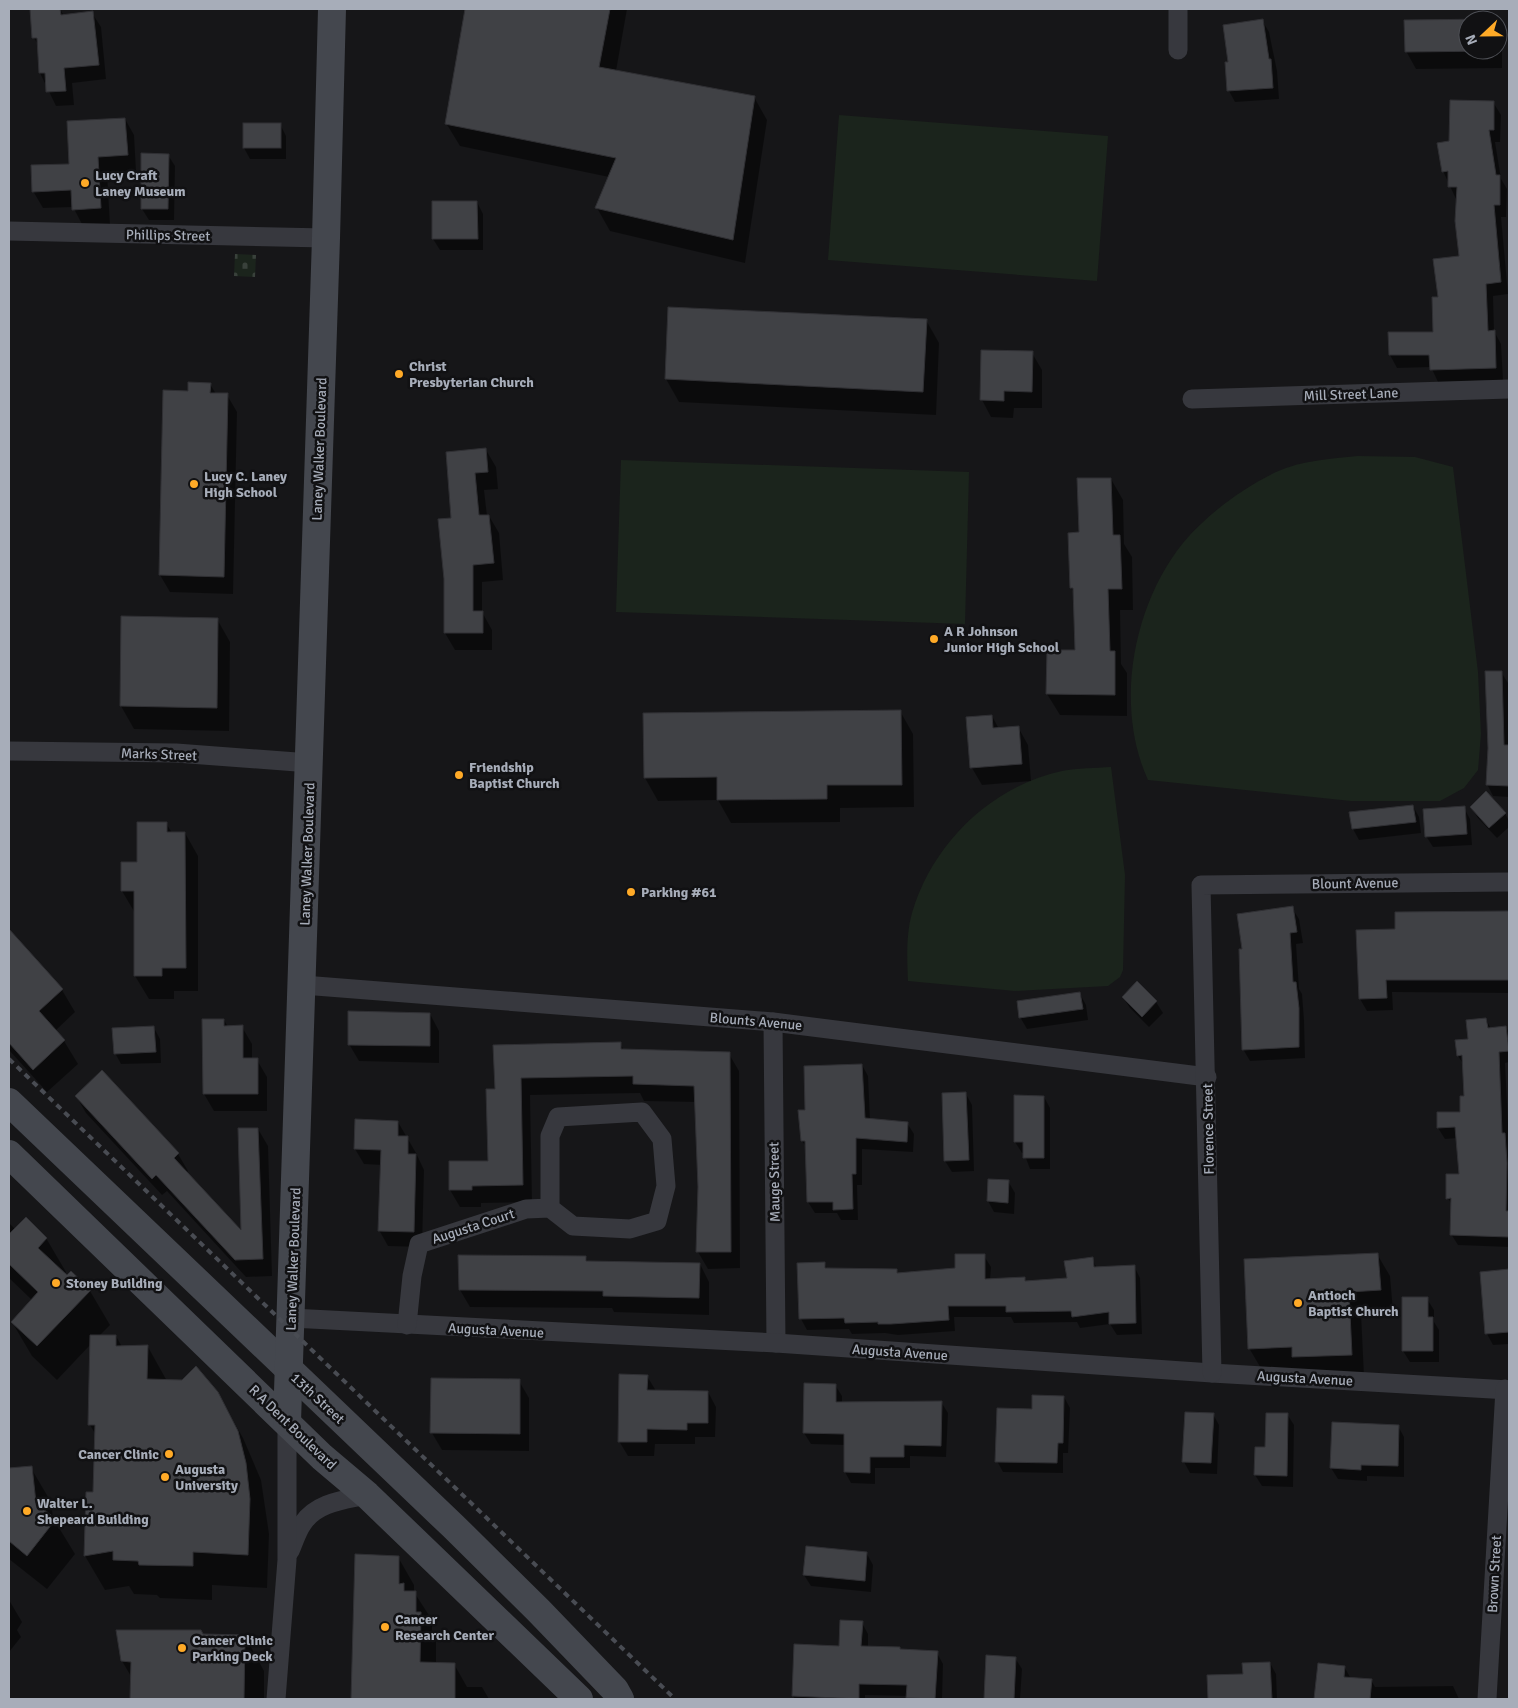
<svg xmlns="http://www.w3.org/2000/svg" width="1518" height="1708" font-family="Signika,sans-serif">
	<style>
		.cemetery { fill: url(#cemetery-stones) }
		.pitch { fill: #1b241c }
		.shadow { fill: #0007 }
		.building { fill: #404145; stroke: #303034 }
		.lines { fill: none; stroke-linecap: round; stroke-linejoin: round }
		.minor { stroke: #37383e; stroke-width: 19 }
		.secondary { stroke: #44474e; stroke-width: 28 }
		.rail { stroke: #494c53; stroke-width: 4; stroke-dasharray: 6 5; stroke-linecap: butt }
		.poi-dot { fill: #ffaa27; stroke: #111113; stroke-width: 2 }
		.labels { text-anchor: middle; stroke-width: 5; stroke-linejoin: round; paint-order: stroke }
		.poi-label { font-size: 14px; font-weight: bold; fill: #a7adb9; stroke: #111113; text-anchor: start }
		.street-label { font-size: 14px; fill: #a7adb9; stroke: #111113 }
	</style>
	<defs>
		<pattern id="cemetery-stones" width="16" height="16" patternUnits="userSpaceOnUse" patternTransform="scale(1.25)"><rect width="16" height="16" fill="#1b241c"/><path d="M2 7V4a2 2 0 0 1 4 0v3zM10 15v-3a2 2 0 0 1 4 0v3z" fill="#39413b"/></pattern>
	</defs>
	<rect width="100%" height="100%" fill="#161618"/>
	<!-- cemetery -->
	<path class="cemetery" d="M235,254l21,1 -1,22 -21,-1z"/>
	<!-- pitch -->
	<g class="pitch">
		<path d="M839,115l269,21 -11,145 -269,-21z"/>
		<path d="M1358,456l57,1 38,10 25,205 3,62 -3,36 -14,18 -24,13h-89l-203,-21c-34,-74 -15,-175 35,-237 24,-29 60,-55 93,-71 27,-12 54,-13 82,-16z"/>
		<path d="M621,460l348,12 -4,152 -349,-12z"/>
		<path d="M1111,767l14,108 -2,95 -3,7 -12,9 -93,5 -107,-10c-1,-22 -2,-47 4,-68 20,-69 79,-127 150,-142 16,-3 33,-3 49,-4z"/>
	</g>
	<!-- shadow -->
	<g class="shadow">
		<path d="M60,9l4,7 28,-3 9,14 5,52 -34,4 2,22 -18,1 -16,-33 -1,-27 -5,-8 -2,-28z"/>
		<path d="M467,9h160l-11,62 138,26 13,23 -22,143 -135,-32 -13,-23 12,-31 -149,-31 -14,-23z"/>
		<path d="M1262,20l7,12 8,39 2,28 -44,3 -6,-11 -2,-28h3z"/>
		<path d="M1468,20v30h30v-20l4,7v31l-86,1 -10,-18z"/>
		<path d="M1493,102l8,13 -1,27h-5l6,37 6,10 -1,28h-5l7,77 -15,2 1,35 7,13 2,36 -65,2 -7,-15 -34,1 -7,-13v-21l45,-1 4,-35 21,-41 -4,-58 -13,-28 8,-28z"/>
		<path d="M125,119l9,16 2,36 -29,2 3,52 -27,1 -10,-19 -30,1 -10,-17 38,-26z"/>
		<path d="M280,124l6,12v23h-36l-6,-11z"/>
		<path d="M168,155l7,11 -1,54h-25l-7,-11z"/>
		<path d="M477,202l6,12v36h-43l-7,-11z"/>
		<path d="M926,320l13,23 -3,72 -257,-13 -13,-23z"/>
		<path d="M1032,353l10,17v38h-28l-1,10 -22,-1 -9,-17z"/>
		<path d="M210,384l6,10 11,1 10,17 -4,182 -63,-2 -10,-17 29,-183z"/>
		<path d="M486,450l10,17 2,22 -14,1 3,26h2l10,17 4,47 -21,2v30l10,18v20h-37l-10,-17 8,-114z"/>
		<path d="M1111,479l12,21 1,44 8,13 1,53h-13l1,54 6,9v43l-67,-1 -13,-21 29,-42 -1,-58 -4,-6 9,-54z"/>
		<path d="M122,618l95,1 13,23 -1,89 -95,-2 -13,-23z"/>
		<path d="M1501,672l7,11 1,114 -16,-1 -6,-12 2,-36z"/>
		<path d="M900,711l13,23 1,73 -74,1v14l-109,1 -13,-23 -60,1 -13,-23z"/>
		<path d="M992,716l7,13 19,-2 10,18 3,36 -49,4 -10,-17 -5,-50z"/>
		<path d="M1413,806l6,11 2,16 -62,7 -6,-11z"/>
		<path d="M1471,807l34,6 4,8v6l-12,11 -19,-20z"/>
		<path d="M1464,808l6,11 2,26 -39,2 -7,-11z"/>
		<path d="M166,823l6,10h13l13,23v135h-24v8h-25l-14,-23v-63l-13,-22z"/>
		<path d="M1292,908l7,11 4,24 -7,1 3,45 3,5 2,26 1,38 -55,3 -7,-12v-99z"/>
		<path d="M1509,912v81l-117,-1 1,18 -26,1 -7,-12 36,-69v-17z"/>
		<path d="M11,934l51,56 13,22 -20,19 9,10 14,23 -31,28 -38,-42v-114z"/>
		<path d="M1137,983l19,19 7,11 -14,14 -19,-19 -7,-11z"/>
		<path d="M1080,994l6,11 2,15 -61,9 -7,-12z"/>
		<path d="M430,1014l9,17v32l-80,-2 -10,-17z"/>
		<path d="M1486,1019l5,10 15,-2 3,6v29l-4,1 4,80v104l-51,-2 -7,-11 1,-29 -4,-7 13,-23 -3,-37 -13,1 -7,-11 24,-15 3,-15 -1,-33 -6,-9z"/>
		<path d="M224,1020l4,7h14l10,17v16h5l10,17v34h-53l-10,-17z"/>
		<path d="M154,1028l6,11 1,24 -40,1 -6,-11z"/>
		<path d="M620,1044l4,6 105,4 10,17 1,197 -32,1 -10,-17 1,-65 -3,-85 -52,-1 -4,-8 -110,2 2,107 -51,1v4h-21l-10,-17 39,-28 7,-72 -1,-44z"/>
		<path d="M862,1065l6,11 2,44 37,3 7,11 -1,18 -51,-3v36h-5l1,35h-17l-4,-7h-22l-7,-11 -1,-54 -5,-7z"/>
		<path d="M102,1072l76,82 10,17 -2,2 57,60 15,-104 10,17 4,130 -26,1 -79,-86 -5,4 -76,-82 -10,-17z"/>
		<path d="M966,1094l6,11 2,66 -22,1 -7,-11z"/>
		<path d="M1044,1097l6,11v61h-20l-6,-16h-2l-7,-11z"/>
		<path d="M398,1122l18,31 8,17 -2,77 -34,-1 -9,-16 3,-65 -18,-1 -9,-15z"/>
		<path d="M989,1180l19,1 7,12 -1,21 -20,-2 -6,-11z"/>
		<path d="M9,1223l6,6 31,9 20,34 -2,2 26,17 20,34 -11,11h17l6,11h26l19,34 56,22 20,35 18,42 8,54 -2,54 -55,-3v15l-52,-2 -3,-3 -23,-1 -5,-8 -24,4 -20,-34 2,-62h7l2,-59 -6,-10 1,-81 -34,36 -25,-24 -20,-34 20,-22 -23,-22z"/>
		<path d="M1377,1254l13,22 3,35 -32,2 3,63 -58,3 -5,-10 -39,1 -13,-22z"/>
		<path d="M984,1256l7,11 -1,13 34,-1 2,3 42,-3 24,-20 5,9 37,-2 6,12 2,56 -25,1 -7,-11 -30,4 -3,-6 -63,1 -3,-6h-57l1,14 -57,4 -13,-2 -33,1 -3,-5 -42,1 -6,-11 23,-56 4,7h68l2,4 58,-5z"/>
		<path d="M586,1257l2,5 112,2 9,18v33l-95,-3 -2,-4 -142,-1 -10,-17z"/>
		<path d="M1509,1270v74l-16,1 -6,-11z"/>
		<path d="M1427,1299l7,11v12l5,8v32h-29l-7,-11z"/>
		<path d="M647,1376l9,15 52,1 8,15 -1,30h-20v7h-40l-1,12h-26l-9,-15z"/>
		<path d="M432,1380l87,1 10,17v53l-87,-1 -10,-17z"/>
		<path d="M835,1385l7,11v8l99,-2 7,11 -2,44 -36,-1v12h-35v16l-24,-1 -6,-11v-27l-34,-1 -7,-11z"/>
		<path d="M1064,1397l6,11 -2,45h-5v20l-60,-1 -6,-11z"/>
		<path d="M1213,1414l6,11 -2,49 -27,-1 -6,-11z"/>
		<path d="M1287,1414l7,11 -1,62 -31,-1 -7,-11 12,-26z"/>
		<path d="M1398,1426l6,11v40l-37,-1v5l-29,-2 -7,-11z"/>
		<path d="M31,1468l20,34 2,16 22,36 -28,35 -38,-30v-90z"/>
		<path d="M867,1554l6,11 -2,27 -60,-6 -7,-11z"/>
		<path d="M356,1555l42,2 16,28v7l18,28v12l4,9v22l18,1 13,23h15l7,12h-137z"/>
		<path d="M9,1600l13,22 -5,8 4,7 -12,15z"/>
		<path d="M862,1623l6,11v14l69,5 6,11 -1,35h-34v-3l-43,-1v4h-70l-2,-3z"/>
		<path d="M202,1635l43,1 19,35v28h-133l1,-21 -10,-17z"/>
		<path d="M987,1656l28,2 7,11 -2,30h-35z"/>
		<path d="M1270,1663l6,11 1,25h-68v-23l35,-1z"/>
		<path d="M1319,1664l26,4 6,11 20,1 4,7 78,-1 6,13h-144z"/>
	</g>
	<!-- building -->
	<g class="building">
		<path d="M30,9h30l1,6 32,-4 6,54 -35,3 2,23 -20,1 -1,-19h-6l-2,-35h-5z"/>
		<path d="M465,9h145l-11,58 156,29 -22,144 -138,-32 21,-50 -171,-34z"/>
		<path d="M1263,19l6,40h2l2,29 -46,3 -2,-29h3l-5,-37z"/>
		<path d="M1493,19l-25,1v30l25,1 -88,1 -1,-32z"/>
		<path d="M1450,100l44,1v29h-5l7,45h4v30h-6l7,77 -15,2 2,47 7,-1 1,38 -66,2 -1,-15h-40l-1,-23h45l-1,-35h6l-5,-38 26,-3 -4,-35 2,-34h-9v-16l-6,1 -5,-29 12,-2z"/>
		<path d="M125,118l3,37 -30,2 3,51 -29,2 -1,-20 -39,2 -1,-27 38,-1 -2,-43z"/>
		<rect x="243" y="123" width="38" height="25"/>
		<path d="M141,153l28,1 -1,55h-27z"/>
		<path d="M432,201h45l1,38h-46z"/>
		<path d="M668,307l259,12 -4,73 -258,-13z"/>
		<path d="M981,350l52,1 -1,41 -28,-1v10l-24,-1z"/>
		<path d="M188,382l23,1 -1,10h18l-4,184 -65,-2 4,-185 25,1z"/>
		<path d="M486,448l2,24 -13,1 4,42h10l5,48 -21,2v46h10v22h-39v-54l-6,-60 13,-1 -5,-66z"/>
		<path d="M1077,478h34l2,57h7l2,54h-14l2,62h5v44l-69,-1 1,-44h28l-2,-62h-3l-2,-55 11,-1z"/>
		<path d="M121,616l97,2 -1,90 -97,-2z"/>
		<path d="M1485,671h17l2,74h5v41l-23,-1 2,-37z"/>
		<path d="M901,710l1,75h-75v14l-110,1v-23l-73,1 -1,-65z"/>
		<path d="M992,715l1,13 26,-2 3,38 -52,4 -4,-51z"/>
		<path d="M1486,791l20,22 -17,15 -19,-21z"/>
		<path d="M1413,805l3,17 -64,7 -3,-17z"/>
		<path d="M1465,806l2,28 -42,3 -2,-28z"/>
		<path d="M137,822h30v10h18l1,136h-24v8h-28v-85h-13v-29h16z"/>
		<path d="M1293,906l4,26 -7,1 3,49h3l3,26v39l-57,3 -3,-101h3l-5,-35z"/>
		<path d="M1509,911v69h-123l1,18 -28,1 -3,-69 39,-1v-17z"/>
		<path d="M9,929l54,60 -24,22 26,29 -32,30 -24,-27z"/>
		<path d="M1137,981l20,20 -15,16 -20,-20z"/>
		<path d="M1080,992l3,17 -64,9 -2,-17z"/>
		<path d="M348,1011l82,2v33l-82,-1z"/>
		<path d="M1486,1018l2,10 18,-2 3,25 -10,1 3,81h3l2,30 -1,48h3v26l-59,-2 1,-37 -5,1v-25h13l-4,-47 -18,1v-16h23v-16h4l-2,-41 -5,1 -2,-16 13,-1 -2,-19z"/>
		<path d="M202,1019h22v7l19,-1v33h15v36h-55z"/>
		<path d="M154,1026l2,26 -42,2 -2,-26z"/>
		<path d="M621,1042v7l109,3 1,200h-35l2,-65 -4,-101 -61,-2v-8l-112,2 2,107 -51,1v4h-23v-29h39l-2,-72h9l-2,-44z"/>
		<path d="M862,1064l3,54 43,4 -1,20 -51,-4v36h-4l1,35 -20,1v-8h-26l-2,-61h-4l-3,-31h7l-1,-44z"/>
		<path d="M102,1070l77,83 -5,5 67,72 -3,-102h20l5,131 -28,1 -79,-85 -4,4 -77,-83z"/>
		<path d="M966,1092l3,68 -25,1 -2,-68z"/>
		<path d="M1014,1095l30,1v62h-21v-16h-9z"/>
		<path d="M355,1119l43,2v15h10v18h8l-2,78 -36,-1 3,-81 -27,-1z"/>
		<path d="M988,1179l21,1 -1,23 -21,-2z"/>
		<path d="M26,1217l21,21 -9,10 29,27 4,-4 20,19 -54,56 -26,-24 27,-30 -29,-28v-30z"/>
		<path d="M1378,1253l3,37 -32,2 3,63 -60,2v-10l-44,2 -4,-90z"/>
		<path d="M955,1254h30v25l40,-2v4l42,-3 -3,-17 29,-4 1,10 41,-2 1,58 -27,1v-12l-37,5 -1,-6 -65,1v-6h-58l1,14 -58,4h-13v-2l-33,1 -1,-5 -45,1 -2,-56 28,-1v6l72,1v4l58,-5z"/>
		<path d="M458,1255l128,1v5l114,2 -1,35 -96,-2v-5l-144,-1z"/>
		<path d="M1509,1269v63l-24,2 -5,-62z"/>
		<path d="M1402,1297h26v20h5v34h-31z"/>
		<path d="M90,1335h26v11l32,-1 -1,34 35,1 14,-14 22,26 20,39 8,32 4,36 -2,56 -55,-3v14l-54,-1 -1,-4 -25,-1v-9l-29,5 2,-64h7l2,-67h-7z"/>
		<path d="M619,1374l29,1 -1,15 61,1v32h-21v7l-40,-1v13h-29z"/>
		<path d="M431,1378l89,1v55l-90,-1z"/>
		<path d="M804,1383l32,1v18l106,-1 -1,45 -37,-1v12h-34v16l-26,-1v-38l-41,-1z"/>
		<path d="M1032,1395l32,1 -1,47h-5l-1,20 -62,-1 2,-54 35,1z"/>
		<path d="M1185,1412l29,1 -3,50 -29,-1z"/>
		<path d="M1266,1413h22l-1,63 -33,-1 1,-28h10z"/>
		<path d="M1332,1422l67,3 -1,41 -37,-1v5l-31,-2z"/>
		<path d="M32,1466l4,37 20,16 -29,37 -18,-15v-73z"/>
		<path d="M806,1546l61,6 -2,29 -62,-6z"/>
		<path d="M355,1554l44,2v28l5,-1v8h12v21h5l-1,50 35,1v36h-104z"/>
		<path d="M840,1620l23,1 -2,25 39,1v2l38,2 -3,48 -29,-1 1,-13 -48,-1v15l-67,-3 2,-52 45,2z"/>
		<path d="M116,1630h85l2,4 42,1 -1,64h-114l1,-37 -10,-1z"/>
		<path d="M986,1655l30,2 -2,42h-30z"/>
		<path d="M1270,1662l2,37h-64l-1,-24 36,-1 -1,-11z"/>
		<path d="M1318,1663l27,3 -1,11 28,2 -2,20h-56z"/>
	</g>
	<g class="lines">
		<!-- minor -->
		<g class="minor">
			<path d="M1178,50v-41"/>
			<path d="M9,231l317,7"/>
			<path d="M1192,399l317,-10"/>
			<path d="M9,751l167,2 134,10"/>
			<path d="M303,985l470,37 434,55"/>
			<path d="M773,1022l3,321"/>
			<path d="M291,1318l485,25 436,30 297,17"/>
			<path d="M407,1325l5,-49 7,-32 107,-35 24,-1 23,18 57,3 27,-8 9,-35 -4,-47 -20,-27 -84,5 -8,19v72"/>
			<path d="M1212,1373l-11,-488 308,-3"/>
			<path d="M290,1551c4,-9 7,-20 13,-28 14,-21 42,-23 64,-28"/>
			<path d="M276,1699l11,-139v-138"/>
			<path d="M1487,1699l18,-310"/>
		</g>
		<!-- secondary -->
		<g class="secondary">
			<path d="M9,1102l444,424 86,85 76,79 5,9"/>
			<path d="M9,1154l313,303 45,38 212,204"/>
			<path d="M287,1422l39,-1184 6,-229"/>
		</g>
		<!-- rail -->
		<path class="rail" d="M9,1059l666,640"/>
	</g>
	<!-- markers -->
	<g class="poi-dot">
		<circle cx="85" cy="183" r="5"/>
		<circle cx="399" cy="374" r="5"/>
		<circle cx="194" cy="484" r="5"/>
		<circle cx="934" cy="639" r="5"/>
		<circle cx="459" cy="775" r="5"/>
		<circle cx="631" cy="892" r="5"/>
		<circle cx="56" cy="1283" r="5"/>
		<circle cx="1298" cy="1303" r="5"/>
		<circle cx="169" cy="1454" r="5"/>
		<circle cx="165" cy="1477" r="5"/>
		<circle cx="27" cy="1511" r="5"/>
		<circle cx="385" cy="1627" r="5"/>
		<circle cx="182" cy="1648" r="5"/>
	</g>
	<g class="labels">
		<!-- poi labels -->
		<g class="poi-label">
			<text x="95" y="180">Lucy Craft<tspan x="95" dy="16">Laney Museum</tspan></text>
			<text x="409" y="371">Christ<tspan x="409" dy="16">Presbyterian Church</tspan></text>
			<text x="204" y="481">Lucy C. Laney<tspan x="204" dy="16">High School</tspan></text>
			<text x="944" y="636">A R Johnson<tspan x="944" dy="16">Junior High School</tspan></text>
			<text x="469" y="772">Friendship<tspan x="469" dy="16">Baptist Church</tspan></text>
			<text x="641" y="897">Parking #61</text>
			<text x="66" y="1288">Stoney Building</text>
			<text x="1308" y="1300">Antioch<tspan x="1308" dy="16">Baptist Church</tspan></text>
			<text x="159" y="1459" text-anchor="end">Cancer Clinic</text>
			<text x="175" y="1474">Augusta<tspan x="175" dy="16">University</tspan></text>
			<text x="37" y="1508">Walter L.<tspan x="37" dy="16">Shepeard Building</tspan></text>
			<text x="395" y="1624">Cancer<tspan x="395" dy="16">Research Center</tspan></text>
			<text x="192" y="1645">Cancer Clinic<tspan x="192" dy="16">Parking Deck</tspan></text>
		</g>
		<!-- street labels -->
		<g class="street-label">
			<text transform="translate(168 235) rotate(1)" y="5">Phillips Street</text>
			<text transform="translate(1351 394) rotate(-2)" y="5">Mill Street Lane</text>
			<text transform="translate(319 449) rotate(-88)" y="5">Laney Walker Boulevard</text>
			<text transform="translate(159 754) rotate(2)" y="5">Marks Street</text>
			<text transform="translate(307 854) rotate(-88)" y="5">Laney Walker Boulevard</text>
			<text transform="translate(1355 883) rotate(-1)" y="5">Blount Avenue</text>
			<text transform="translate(756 1021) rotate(5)" y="5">Blounts Avenue</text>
			<text transform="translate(1208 1129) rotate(-91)" y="5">Florence Street</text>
			<text transform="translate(774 1182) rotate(-91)" y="5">Mauge Street</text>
			<text transform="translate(473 1226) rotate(-18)" y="5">Augusta Court</text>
			<text transform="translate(293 1259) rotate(-88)" y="5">Laney Walker Boulevard</text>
			<text transform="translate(496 1330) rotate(3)" y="5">Augusta Avenue</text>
			<text transform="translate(900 1352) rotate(4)" y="5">Augusta Avenue</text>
			<text transform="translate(1305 1378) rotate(3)" y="5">Augusta Avenue</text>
			<text transform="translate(318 1398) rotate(43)" y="5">13th Street</text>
			<text transform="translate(293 1427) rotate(44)" y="5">R A Dent Boulevard</text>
			<text transform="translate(1494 1574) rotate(-87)" y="5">Brown Street</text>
		</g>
	</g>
	<!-- border -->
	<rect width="1518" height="1708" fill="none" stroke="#a7adb9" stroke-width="20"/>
	<!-- north arrow -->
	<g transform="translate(1483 35) rotate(248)"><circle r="24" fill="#111113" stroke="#4d4f55"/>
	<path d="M0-4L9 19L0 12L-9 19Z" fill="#ffaa27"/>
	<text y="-8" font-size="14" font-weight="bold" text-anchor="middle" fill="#a7adb9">N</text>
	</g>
</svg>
